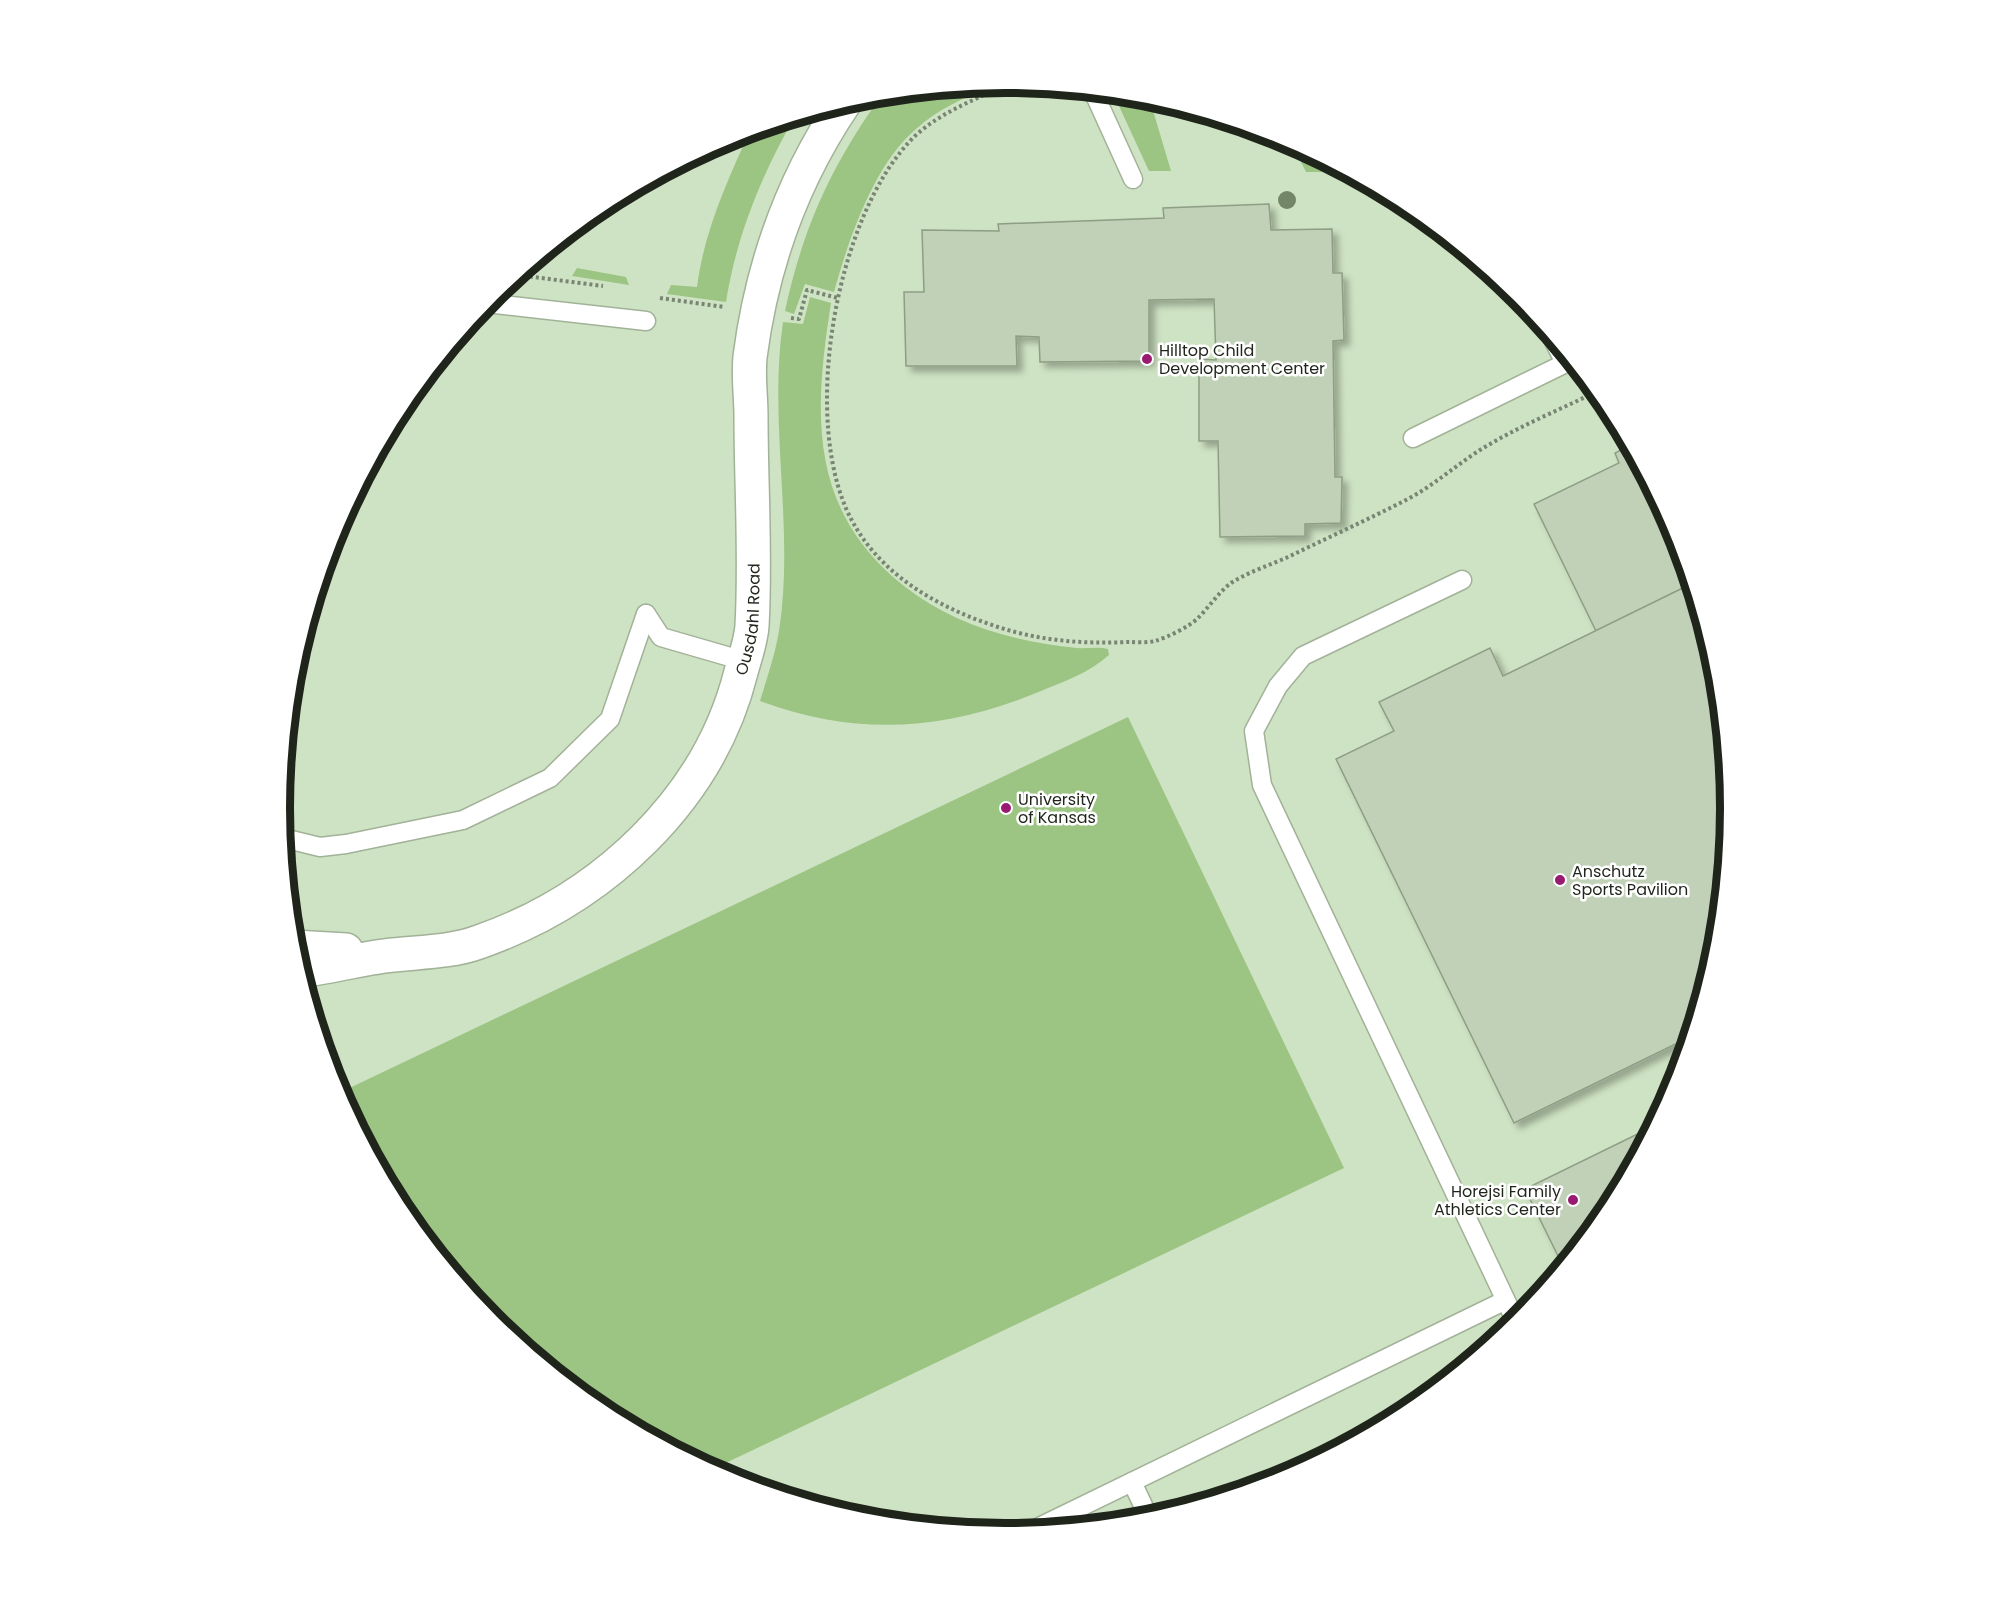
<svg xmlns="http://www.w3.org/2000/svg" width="2012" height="1617" font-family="Poppins,sans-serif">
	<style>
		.built { fill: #cee3c3 }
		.green { fill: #9cc483 }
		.building { fill: #c0d1b7; stroke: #8e9e85; stroke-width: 1.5; filter: url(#shadow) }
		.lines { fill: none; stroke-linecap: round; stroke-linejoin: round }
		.lane-casing { stroke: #a2b298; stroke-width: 21 }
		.street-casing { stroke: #a2b298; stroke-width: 36 }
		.path { stroke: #798573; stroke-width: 4; stroke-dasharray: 3 3; stroke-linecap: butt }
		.lane { stroke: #fff; stroke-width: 18 }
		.street { stroke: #fff; stroke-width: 33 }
		.tree { fill: #738667 }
		.poi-dot { fill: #981a71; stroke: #fff; stroke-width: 2 }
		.labels { text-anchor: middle; stroke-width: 5; stroke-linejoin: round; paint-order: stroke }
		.poi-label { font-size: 16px; fill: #1f251b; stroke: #fff; text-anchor: start }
		.street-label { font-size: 16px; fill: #1f251b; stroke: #fff }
		.rim { fill: none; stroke: #1f251b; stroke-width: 8 }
	</style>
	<defs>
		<filter id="shadow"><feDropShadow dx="5.5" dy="5.5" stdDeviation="3" flood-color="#0004"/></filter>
	</defs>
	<rect width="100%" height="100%" fill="#ddefd4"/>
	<!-- built -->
	<circle class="built" cx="1006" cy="809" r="724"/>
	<!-- green -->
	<g class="green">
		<path d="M996,84c-28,12 -57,24 -80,45 -42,35 -68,112 -82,163l-29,-8 -11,30 -9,-3c18,-84 47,-147 97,-216z"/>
		<path d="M1113,93l36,4 22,74h-22z"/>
		<path d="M794,118c-32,56 -58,119 -68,184l-59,-8 4,-9 26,2c7,-55 30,-106 53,-156z"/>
		<path d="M1311,152l37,20h-42l-7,-14z"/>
		<path d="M577,268l49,9 3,8 -57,-9z"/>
		<path d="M810,297l21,6c-16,103 -24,198 62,274 31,27 68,46 108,57 24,7 50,11 76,14 10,1 21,-2 31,1l1,6c-20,18 -44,26 -68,36 -96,40 -183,46 -281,10 7,-23 15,-46 19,-70 16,-102 -11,-206 4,-309l20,2z"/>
		<path d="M1128,717l216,451 -633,302 -109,-58 -110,-90 -90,-110 -63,-119z"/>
	</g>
	<!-- building -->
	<g class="building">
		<path d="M1269,204l2,26 61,-1 1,44h9l2,67 -11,1 2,136h7l-1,46 -36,1v12l-85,1 -2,-96h-19v-82l17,1 -2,-61 -65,1v61l-109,1 -1,-25 -23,-1 1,30h-111l-2,-74h20l-2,-62 77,1 -1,-7 166,-6 -1,-10z"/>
		<path d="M1631,445l46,86 16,52 -97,48 -62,-127 85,-41 -4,-10z"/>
		<path d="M1693,583l25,84 14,142 -14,141 -26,86 -178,87 -178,-364 58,-28 -15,-29 111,-54 13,28z"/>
		<path d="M1656,1125l-47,87 -45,56 -39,-79z"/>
	</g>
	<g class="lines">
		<!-- lane casing -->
		<g class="lane-casing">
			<g id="lane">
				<path d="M1093,91l40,88"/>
				<path d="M486,303l160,18"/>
				<path d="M1549,331l16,32"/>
				<path d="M1413,438l159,-78"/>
				<path d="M1462,580l-159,76 -25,30 -24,45 8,54 255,539"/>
				<path d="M646,614l15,23 83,24"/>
				<path d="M283,838l37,9 26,-3 117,-24 87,-42 60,-59 36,-105"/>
				<path d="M1132,1482l18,38"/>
				<path d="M1029,1532l475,-231"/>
			</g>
		</g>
		<!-- street casing -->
		<g class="street-casing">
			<g id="street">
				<path d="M294,947l52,3"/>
				<path id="s1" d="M300,971c31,-4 62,-13 93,-16 28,-3 59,-3 86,-13 123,-43 230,-142 262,-270 4,-15 10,-31 11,-46 4,-70 -1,-140 -1,-210 0,-19 -3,-40 -1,-59 12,-93 42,-177 95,-255"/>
			</g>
		</g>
		<!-- path -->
		<g class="path">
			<path d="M1011,83c-32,15 -69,28 -96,53 -80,77 -118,293 -60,390 31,53 87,83 143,101 43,14 85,17 130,15 8,0 19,1 27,-1 13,-4 34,-14 43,-23 11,-11 21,-26 33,-35 17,-11 39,-18 57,-26 39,-19 79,-37 118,-57 27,-14 49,-34 74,-50 37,-23 79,-40 118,-59"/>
			<path d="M518,275l85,11"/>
			<path d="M660,298l64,9"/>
			<path d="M791,318l8,1 8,-29 31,8"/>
		</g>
		<!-- lane -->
		<use href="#lane" class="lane"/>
		<!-- street -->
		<use href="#street" class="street"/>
	</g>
	<!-- trees -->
	<circle class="tree" cx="1287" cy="200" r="9"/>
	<!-- markers -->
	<g class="poi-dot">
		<circle cx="1147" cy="359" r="6"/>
		<circle cx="1006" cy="808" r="6"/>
		<circle cx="1560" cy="880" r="6"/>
		<circle cx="1573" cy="1200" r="6"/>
	</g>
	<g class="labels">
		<!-- poi labels -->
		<g class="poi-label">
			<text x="1159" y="356">Hilltop Child<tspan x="1159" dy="18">Development Center</tspan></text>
			<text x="1018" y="805">University<tspan x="1018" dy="18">of Kansas</tspan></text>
			<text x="1572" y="877">Anschutz<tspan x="1572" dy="18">Sports Pavilion</tspan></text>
			<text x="1561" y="1197" text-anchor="end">Horejsi Family<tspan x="1561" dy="18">Athletics Center</tspan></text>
		</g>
		<!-- street labels -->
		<g class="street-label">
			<text dy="6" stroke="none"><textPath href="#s1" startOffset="627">Ousdahl Road</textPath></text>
		</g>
	</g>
	<!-- crop -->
	<path d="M0 0H2012V1617H0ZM290 808a715 715 0 1 1 1430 0a715 715 0 1 1-1430 0Z" fill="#fff" fill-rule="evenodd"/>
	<path class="rim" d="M290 808a715 715 0 1 1 1430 0a715 715 0 1 1-1430 0Z"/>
</svg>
